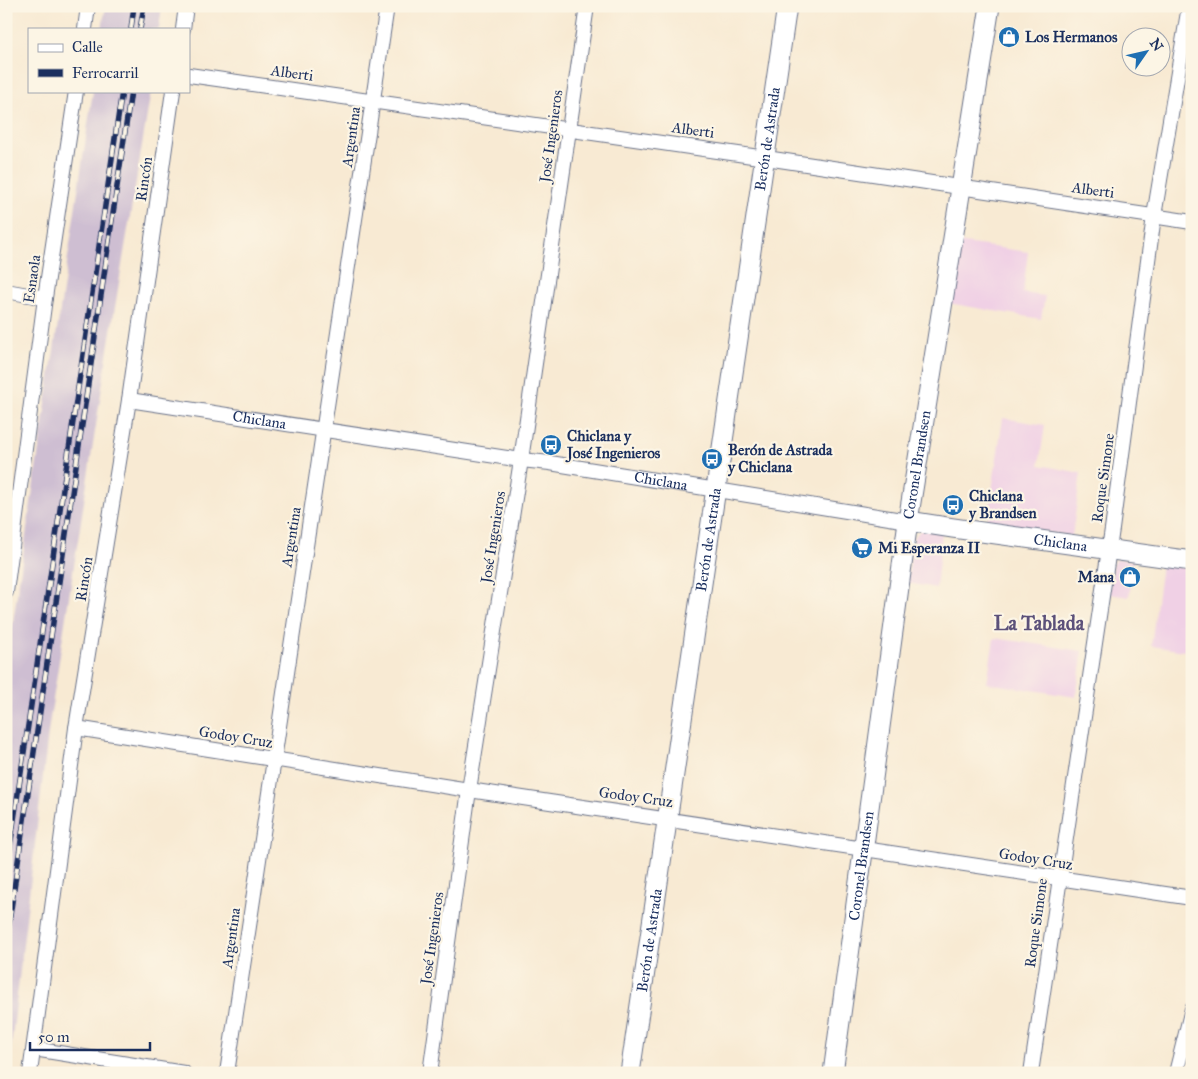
<svg xmlns="http://www.w3.org/2000/svg" width="1198" height="1079" font-family="'IM FELL Great Primer',serif">
	<style>
		.built { fill: #f0d0e5 }
		.industrial { fill: #cebed2 }
		.lines { fill: none; stroke-linecap: round; stroke-linejoin: round }
		.street-casing { stroke: #687087; stroke-width: 16 }
		.secondary-casing { stroke: #687087; stroke-width: 21 }
		.street { stroke: #fff; stroke-width: 14 }
		.secondary { stroke: #fff; stroke-width: 19 }
		.rail-casing { stroke: #1b2f5e; stroke-width: 5.5 }
		.rail { stroke: #fcf5e5; stroke-width: 4; stroke-dasharray: 11; stroke-linecap: butt }
		.labels { text-anchor: middle; stroke-width: 4.5; stroke-linejoin: round; paint-order: stroke }
		.poi-label { font-size: 15px; font-weight: bold; fill: #1b2f5e; stroke: #fcf5e5; text-anchor: start }
		.street-label { font-size: 15px; fill: #1b2f5e; stroke: #fcf5e5 }
		.district-label { font-size: 20px; font-weight: bold; fill: #5c517a; stroke: #fcf5e5 }
	</style>
	<rect width="100%" height="100%" fill="#fcf5e5"/>
	<filter id="ink" filterUnits="userSpaceOnUse"><feTurbulence type="fractalNoise" baseFrequency=".02" numOctaves="2"/><feDisplacementMap in="SourceGraphic" scale="10" xChannelSelector="R" yChannelSelector="G"/><feConvolveMatrix kernelMatrix="1 2 1 2 8 2 1 2 1" color-interpolation-filters="sRGB"/></filter>
	<filter id="wash" filterUnits="userSpaceOnUse"><feTurbulence type="fractalNoise" baseFrequency=".0096" numOctaves="4" result="noise"/><feDisplacementMap in="SourceGraphic" scale="20" xChannelSelector="R" yChannelSelector="G"/><feGaussianBlur stdDeviation="1.12" result="paint"/><feColorMatrix in="noise" values="0 0 0 0 0 0 0 0 0 0 0 0 0 0 0 0 0 1.4 0 .05"/><feComposite in="paint" operator="in"/></filter>
	<g filter="url(#wash)">
		<rect width="100%" height="100%" fill="#f8ead3"/>
		<!-- built -->
		<g class="built">
			<path d="M957,242l71,10 -5,41 22,3 -4,23 -93,-16z"/>
			<path d="M1003,418l42,7 -6,40 42,8 -9,63 -85,-13z"/>
			<path d="M921,530l21,2 -6,56 -29,-5 7,-46z"/>
			<path d="M1118,559l16,2 -5,36 -20,-3 4,-26 2,-6z"/>
			<path d="M1162,565l30,4v83l-41,-6z"/>
			<path d="M994,638l89,13 -7,46 -89,-14z"/>
		</g>
		<!-- industrial -->
		<g class="industrial">
			<path d="M106,6h56l-3,23h-57z"/>
			<path d="M93,91h58l-44,264 -58,370 -41,347 -2,1v-405z"/>
		</g>
	</g>
	<g filter="url(#ink)">
		<g class="lines">
			<!-- street casing -->
			<g class="street-casing">
				<g id="street">
					<path d="M85,29l3,-23"/>
					<path d="M183,29l3,-23"/>
					<path d="M189,75l577,83 426,64"/>
					<path d="M6,291l39,7"/>
					<path id="s1" d="M129,400l392,60 29,3 358,58"/>
					<path d="M6,592l39,-294 31,-207"/>
					<path d="M76,728l393,62 723,108"/>
					<path d="M34,1049l150,24"/>
					<path d="M30,1073l46,-345 53,-328 44,-309"/>
					<path d="M227,1073l160,-1067"/>
					<path d="M430,1073l39,-283 52,-330 66,-454"/>
					<path d="M1031,1073l81,-544 42,-313 35,-210"/>
					<path d="M1176,1073l16,-64"/>
				</g>
			</g>
			<!-- secondary casing -->
			<g class="secondary-casing">
				<g id="secondary">
					<path id="s2" d="M908,521l45,7 239,33"/>
					<path id="s3" d="M630,1073l157,-1067"/>
					<path id="s4" d="M833,1073l75,-552 82,-515"/>
				</g>
			</g>
			<!-- street -->
			<use href="#street" class="street"/>
			<!-- secondary -->
			<use href="#secondary" class="secondary"/>
			<!-- rail casing -->
			<g class="rail-casing">
				<g id="rail">
					<path d="M131,29l3,-23"/>
					<path d="M140,29l4,-23"/>
					<path d="M6,874l116,-783"/>
					<path d="M6,943l125,-852"/>
				</g>
			</g>
			<!-- rail -->
			<use href="#rail" class="rail"/>
		</g>
	</g>
	<!-- icons -->
	<defs>
		<g id="shop-disc" transform="scale(1.125)"><circle r="9.5" fill="#1f6fb2" stroke="#fcf5e5"/><path d="M-5-2.5h2.3a2.7 3.5 0 0 1 5.4 0H5L5.5 6h-11ZM-1.5-2.5h3a1.5 2.3 0 0 0-3 0Z" fill="#fff"/></g>
		<g id="bus-disc" transform="scale(1.125)"><circle r="9.5" fill="#1f6fb2" stroke="#fcf5e5"/><path d="M-5-6H5V4H4V6H2V4H-2V6H-4V4H-5ZM-3.5-4V0h7V-4ZM-3.5 1.2v1.5H-2V1.2ZM2 1.2v1.5H3.5V1.2Z" fill="#fff"/></g>
		<g id="supermarket-disc" transform="scale(1.125)"><circle r="9.5" fill="#1f6fb2" stroke="#fcf5e5"/><path d="M-6-5.5h2.5l.6 2H6L4.5 2H-2.5L-4.4-4H-6ZM-1.5 3.2a1.3 1.3 0 1 0 .1 0ZM3 3.2a1.3 1.3 0 1 0 .1 0Z" fill="#fff"/></g>
	</defs>
	<g fill-rule="evenodd">
		<use href="#shop-disc" x="1009" y="37"/>
		<use href="#bus-disc" x="551" y="445"/>
		<use href="#bus-disc" x="712" y="459"/>
		<use href="#bus-disc" x="953" y="505"/>
		<use href="#supermarket-disc" x="862" y="548"/>
		<use href="#shop-disc" x="1130" y="577"/>
	</g>
	<g class="labels">
		<!-- poi labels -->
		<g class="poi-label">
			<text x="1025" y="42">Los Hermanos</text>
			<text x="567" y="441">Chiclana y<tspan x="567" dy="17">José Ingenieros</tspan></text>
			<text x="728" y="455">Berón de Astrada<tspan x="728" dy="17">y Chiclana</tspan></text>
			<text x="969" y="501">Chiclana<tspan x="969" dy="17">y Brandsen</tspan></text>
			<text x="878" y="553">Mi Esperanza II</text>
			<text x="1114" y="582" text-anchor="end">Mana</text>
		</g>
		<!-- street labels -->
		<g class="street-label">
			<text transform="translate(292 73) rotate(8)" y="5">Alberti</text>
			<text transform="translate(693 130) rotate(8)" y="5">Alberti</text>
			<text transform="translate(551 136) rotate(-82)" y="5">José Ingenieros</text>
			<text transform="translate(351 137) rotate(-82)" y="5">Argentina</text>
			<text dy="5" stroke="none"><textPath href="#s3" startOffset="944">Berón de Astrada</textPath></text>
			<text transform="translate(144 179) rotate(-82)" y="5">Rincón</text>
			<text transform="translate(1093 190) rotate(8)" y="5">Alberti</text>
			<text transform="translate(32 279) rotate(-82)" y="5">Esnaola</text>
			<text dy="5" stroke="none"><textPath href="#s1" startOffset="132">Chiclana</textPath></text>
			<text dy="5" stroke="none"><textPath href="#s4" startOffset="614">Coronel Brandsen</textPath></text>
			<text transform="translate(1103 478) rotate(-82)" y="5">Roque Simone</text>
			<text dy="5" stroke="none"><textPath href="#s1" startOffset="538">Chiclana</textPath></text>
			<text transform="translate(291 537) rotate(-81)" y="5">Argentina</text>
			<text transform="translate(493 537) rotate(-81)" y="5">José Ingenieros</text>
			<text dy="5" stroke="none"><textPath href="#s3" startOffset="539">Berón de Astrada</textPath></text>
			<text dy="5" stroke="none"><textPath href="#s2" startOffset="154">Chiclana</textPath></text>
			<text transform="translate(84 579) rotate(-81)" y="5">Rincón</text>
			<text transform="translate(236 737) rotate(9)" y="5">Godoy Cruz</text>
			<text transform="translate(636 797) rotate(8)" y="5">Godoy Cruz</text>
			<text transform="translate(1036 859) rotate(9)" y="5">Godoy Cruz</text>
			<text dy="5" stroke="none"><textPath href="#s4" startOffset="209">Coronel Brandsen</textPath></text>
			<text transform="translate(1036 923) rotate(-82)" y="5">Roque Simone</text>
			<text transform="translate(231 938) rotate(-82)" y="5">Argentina</text>
			<text transform="translate(432 938) rotate(-82)" y="5">José Ingenieros</text>
			<text dy="5" stroke="none"><textPath href="#s3" startOffset="134">Berón de Astrada</textPath></text>
		</g>
		<!-- district labels -->
		<g class="district-label">
			<text x="1039" y="630">La Tablada</text>
		</g>
	</g>
	<!-- margin -->
	<rect width="1198" height="1079" fill="none" stroke="#fcf5e5" stroke-width="25"/>
	<!-- legend -->
	<rect x="28" y="28" width="162" height="65" fill="#fcf5e5" stroke="#a2a6af"/>
	<rect x="38" y="44" width="25" height="8" fill="#ffffff" stroke="#a2a6af"/>
	<text x="72" y="52" font-size="15" fill="#1b2f5e">Calle</text>
	<rect x="38" y="69" width="25" height="8" fill="#1b2f5e" stroke="#a2a6af"/>
	<text x="72" y="78" font-size="15" fill="#1b2f5e">Ferrocarril</text>
	<!-- north arrow -->
	<g transform="translate(1146 52) rotate(56)"><circle r="24" fill="#fcf5e5" stroke="#a2a6af"/>
	<path d="M0-4L9 19L0 12L-9 19Z" fill="#1f6fb2"/>
	<text y="-8" font-size="14" font-weight="bold" text-anchor="middle" fill="#1b2f5e">N</text>
	</g>
	<!-- scale -->
	<path d="M30 1042v8h120v-8" fill="none" stroke="#1b2f5e" stroke-width="2.5"/>
	<text x="38" y="1042" font-size="15" fill="#1b2f5e" stroke="#fcf5e5" stroke-width="4" paint-order="stroke">50 m</text>
</svg>
